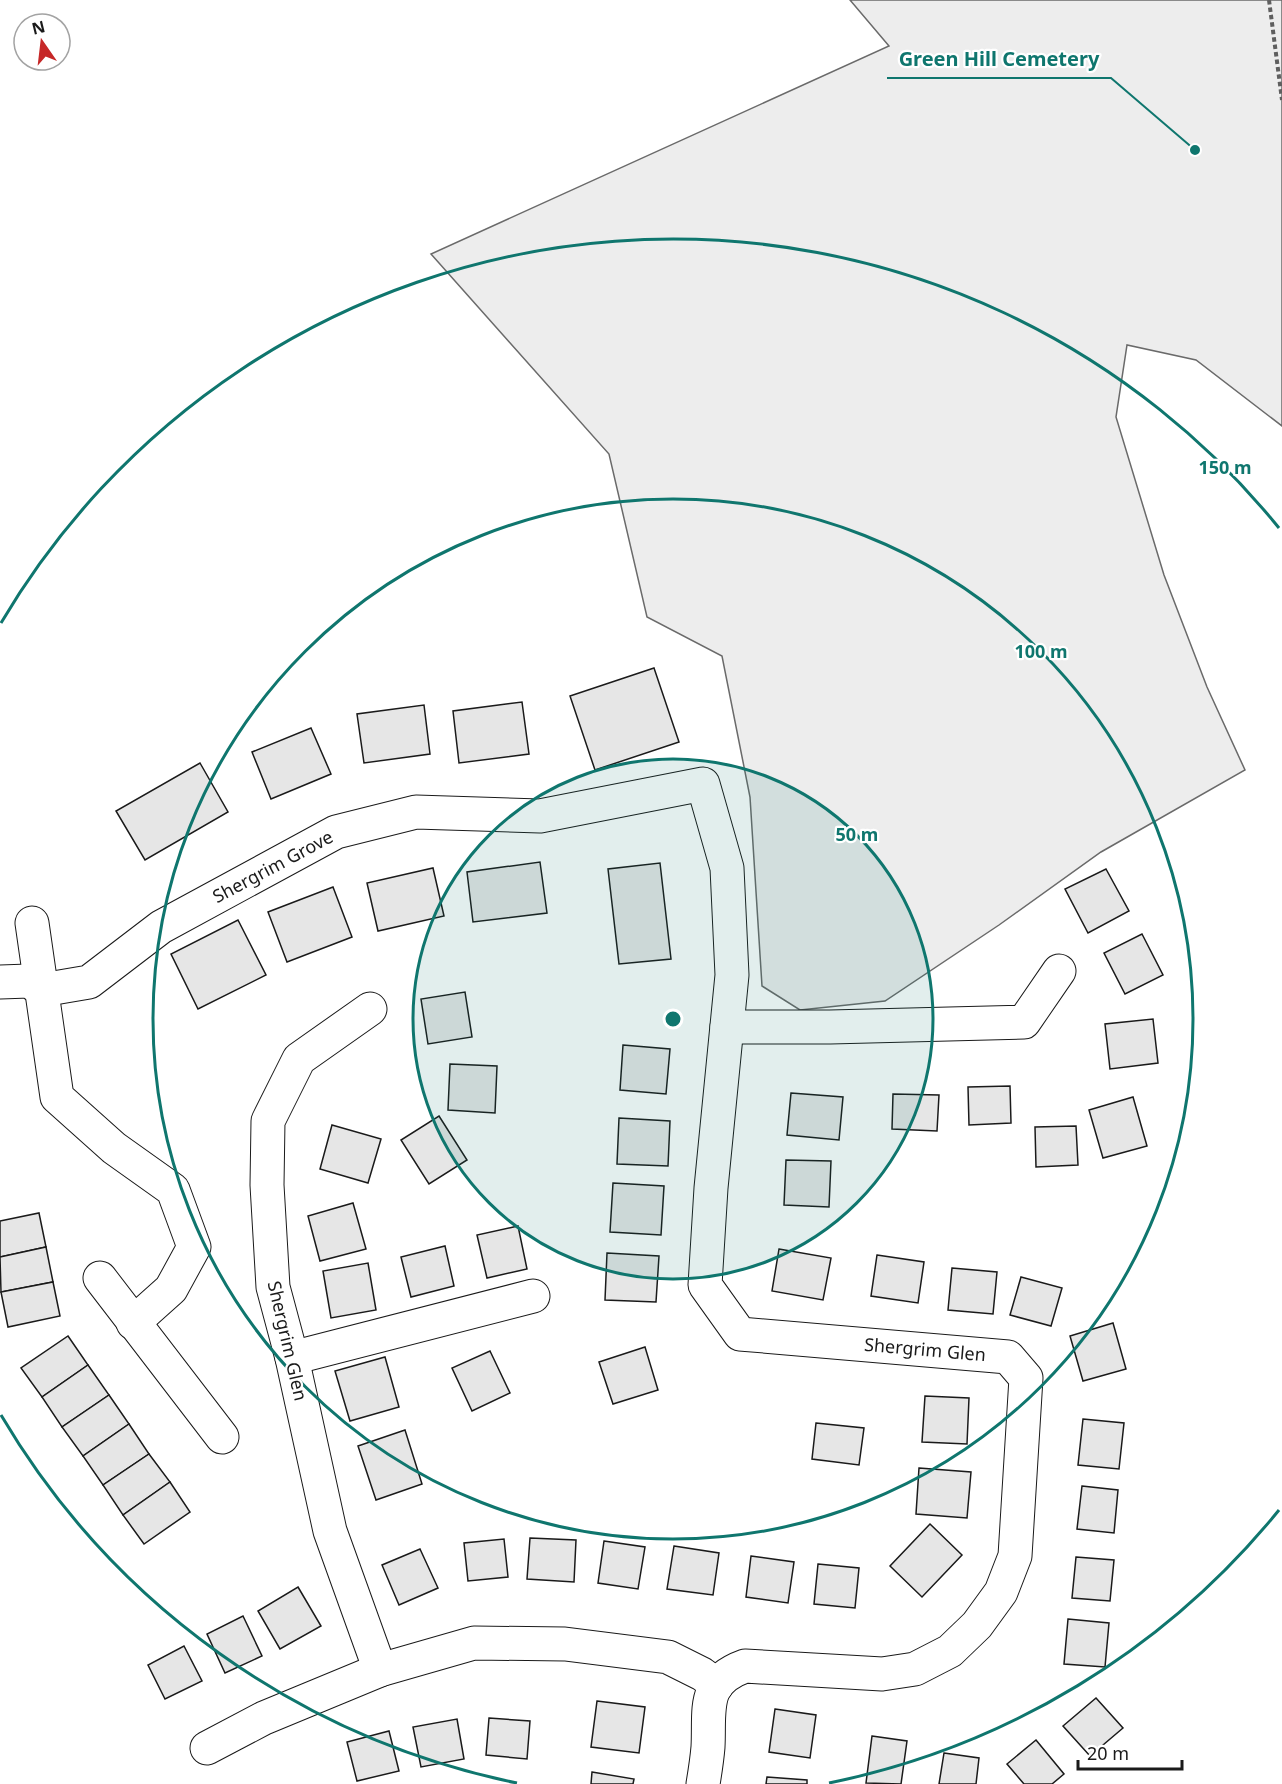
<svg xmlns="http://www.w3.org/2000/svg" width="1282" height="1784" font-family="'Noto Sans',sans-serif">
	<style>
		.green { fill: #ededed; stroke: #6a6a6a; stroke-width: 1.5 }
		.building { fill: #e6e6e6; stroke: #1a1a1a; stroke-width: 1.5 }
		.lines { fill: none; stroke-linecap: round; stroke-linejoin: round }
		.minor-casing { stroke: #1a1a1a; stroke-width: 35 }
		.path { stroke: #5f5f5f; stroke-width: 4; stroke-dasharray: 4.5 3; stroke-linecap: butt }
		.minor { stroke: #fff; stroke-width: 33 }
		.ring { fill: none; stroke: #0f766e; stroke-width: 3 }
		.labels { text-anchor: middle; stroke-width: 4.5; stroke-linejoin: round; paint-order: stroke }
		.street-label { font-size: 18px; fill: #1a1a1a; stroke: #fff }
		.centre { fill: #0f766e; stroke: #fff; stroke-width: 3 }
		.ring-label { font-size: 18px; text-anchor: middle; font-weight: bold; fill: #0f766e; stroke: #fff; stroke-width: 4.5; stroke-linejoin: round; paint-order: stroke }
		.leader { fill: none; stroke: #0f766e; stroke-width: 2 }
		.callout-dot { fill: #0f766e; stroke: #fff; stroke-width: 2 }
		.callout-label { font-size: 20px; text-anchor: middle; font-weight: bold; fill: #0f766e; stroke: #fff; stroke-width: 4.5; stroke-linejoin: round; paint-order: stroke }
	</style>
	<rect width="100%" height="100%" fill="#fff"/>
	<!-- green -->
	<path class="green" d="M850,0h432v426l-86,-66 -69,-15 -11,72 48,158 43,112 38,83 -144,82 -102,73 -114,76 -85,9 -38,-24 -12,-189 -28,-141 -75,-39 -38,-163 -178,-200 458,-208z"/>
	<!-- building -->
	<g class="building">
		<path d="M654,668l25,74 -84,28 -25,-74z"/>
		<path d="M522,702l7,52 -70,9 -6,-52z"/>
		<path d="M424,705l6,49 -66,9 -7,-49z"/>
		<path d="M311,728l20,46 -60,25 -19,-47z"/>
		<path d="M200,763l28,49 -83,48 -29,-49z"/>
		<path d="M540,862l7,51 -74,9 -6,-50z"/>
		<path d="M660,863l11,96 -52,5 -11,-95z"/>
		<path d="M433,868l11,48 -66,15 -11,-48z"/>
		<path d="M1106,869l23,42 -41,22 -23,-44z"/>
		<path d="M333,887l19,50 -65,25 -19,-50z"/>
		<path d="M238,920l28,55 -68,34 -27,-55z"/>
		<path d="M1142,934l21,41 -38,19 -21,-41z"/>
		<path d="M465,992l7,45 -44,7 -7,-45z"/>
		<path d="M1153,1019l5,44 -48,6 -5,-45z"/>
		<path d="M623,1045l47,4 -4,45 -46,-4z"/>
		<path d="M450,1064l47,2 -2,47 -47,-3z"/>
		<path d="M1010,1086l1,37 -42,2 -1,-38z"/>
		<path d="M791,1093l52,4 -4,43 -52,-5z"/>
		<path d="M893,1094l46,1 -2,36 -45,-2z"/>
		<path d="M1133,1097l14,49 -44,12 -14,-48z"/>
		<path d="M439,1116l28,44 -38,24 -28,-44z"/>
		<path d="M619,1118l51,3 -2,45 -51,-2z"/>
		<path d="M332,1125l49,14 -13,44 -48,-14z"/>
		<path d="M1076,1126l2,39 -42,2 -1,-40z"/>
		<path d="M786,1160l45,1 -2,46 -45,-2z"/>
		<path d="M613,1183l51,3 -3,49 -51,-3z"/>
		<path d="M353,1203l13,46 -46,12 -12,-45z"/>
		<path d="M39,1213l7,34 -46,10v-36z"/>
		<path d="M518,1226l9,43 -40,9 -10,-43z"/>
		<path d="M445,1246l9,40 -43,11 -10,-40z"/>
		<path d="M46,1247l7,35 -52,10 -1,-35z"/>
		<path d="M779,1249l52,9 -8,42 -51,-9z"/>
		<path d="M607,1253l52,3 -3,46 -51,-2z"/>
		<path d="M877,1255l47,7 -6,41 -47,-7z"/>
		<path d="M368,1263l8,47 -45,8 -8,-47z"/>
		<path d="M952,1268l45,4 -4,42 -45,-4z"/>
		<path d="M1021,1277l41,11 -11,38 -41,-11z"/>
		<path d="M53,1282l7,34 -52,11 -7,-35z"/>
		<path d="M1113,1323l13,46 -43,12 -13,-45z"/>
		<path d="M68,1336l20,29 -46,32 -21,-29z"/>
		<path d="M645,1347l13,43 -45,14 -14,-42z"/>
		<path d="M490,1351l20,42 -38,18 -20,-43z"/>
		<path d="M385,1357l14,50 -49,14 -15,-50z"/>
		<path d="M88,1365l21,30 -47,32 -20,-30z"/>
		<path d="M109,1395l20,29 -46,32 -21,-29z"/>
		<path d="M925,1396l44,2 -2,46 -45,-2z"/>
		<path d="M1083,1419l41,4 -5,46 -41,-4z"/>
		<path d="M816,1423l48,5 -5,37 -47,-6z"/>
		<path d="M129,1424l20,30 -46,31 -20,-29z"/>
		<path d="M405,1430l17,54 -46,16 -18,-54z"/>
		<path d="M149,1454l21,28 -47,33 -20,-30z"/>
		<path d="M919,1468l52,4 -4,46 -51,-4z"/>
		<path d="M170,1482l20,30 -46,32 -21,-29z"/>
		<path d="M1082,1486l36,4 -4,43 -37,-4z"/>
		<path d="M930,1524l32,31 -40,42 -32,-31z"/>
		<path d="M530,1538l46,2 -2,42 -47,-3z"/>
		<path d="M504,1539l4,38 -40,4 -4,-38z"/>
		<path d="M604,1541l41,6 -7,42 -40,-6z"/>
		<path d="M674,1546l45,7 -6,42 -46,-6z"/>
		<path d="M420,1549l18,39 -39,17 -17,-40z"/>
		<path d="M751,1556l43,6 -6,41 -42,-6z"/>
		<path d="M1076,1557l38,3 -4,41 -38,-3z"/>
		<path d="M818,1564l41,4 -4,40 -41,-4z"/>
		<path d="M298,1587l23,39 -41,23 -22,-38z"/>
		<path d="M243,1616l19,40 -37,17 -18,-39z"/>
		<path d="M1068,1619l41,4 -4,44 -41,-3z"/>
		<path d="M184,1646l18,35 -37,18 -17,-34z"/>
		<path d="M1096,1698l27,30 -33,28 -27,-30z"/>
		<path d="M597,1701l48,6 -6,46 -48,-6z"/>
		<path d="M775,1709l41,6 -6,43 -41,-6z"/>
		<path d="M489,1718l41,3 -3,38 -41,-4z"/>
		<path d="M457,1719l7,40 -43,8 -8,-40z"/>
		<path d="M389,1731l10,40 -42,10 -10,-39z"/>
		<path d="M872,1736l35,5 -6,43 -35,-1z"/>
		<path d="M1036,1740l28,34 -12,10h-28l-17,-20z"/>
		<path d="M944,1753l35,5 -3,26h-37z"/>
		<path d="M592,1772l42,7 -1,5h-42z"/>
		<path d="M767,1777l40,3v4h-41z"/>
	</g>
	<g class="lines">
		<!-- minor casing -->
		<g class="minor-casing">
			<g id="minor">
				<path d="M32,923l25,174 57,51 59,42 21,57 -23,42 -38,34"/>
				<path d="M0,982l29,-1 13,9 47,-8 72,-55 175,-95 80,-20 124,4 163,-32 24,84 5,107 -21,213 -6,97 35,49 268,23 18,21 -11,178 -14,36 -24,33 -27,26 -35,18 -33,5 -137,-8c-44,16 -35,43 -37,81 -1,12 -3,25 -5,37"/>
				<path d="M370,1009l-71,50 -31,62 -1,64 6,102 19,71 38,173 50,139"/>
				<path d="M727,1027h103l194,-5 35,-51"/>
				<path d="M100,1278l122,159"/>
				<path d="M292,1358l241,-62"/>
				<path d="M207,1748l57,-30 116,-48 94,-27 91,1 103,13 34,17 15,11"/>
			</g>
		</g>
		<!-- path -->
		<path class="path" d="M1269,0l13,100"/>
		<!-- minor -->
		<use href="#minor" class="minor"/>
	</g>
	<!-- distance rings -->
	<circle cx="673" cy="1019" r="260" fill="#0f766e" fill-opacity=".12"/>
	<g class="ring">
		<circle cx="673" cy="1019" r="260"/>
		<circle cx="673" cy="1019" r="520"/>
		<path d="M1279 1510A780 780 0 0 1 829 1783M517 1783A780 780 0 0 1 1 1415M1 623A780 780 0 0 1 1279 528"/>
	</g>
	<g class="labels">
		<!-- street labels -->
		<g class="street-label">
			<text transform="translate(273 867) rotate(-28)" y="6">Shergrim Grove</text>
			<text transform="translate(287 1341) rotate(77)" y="6">Shergrim Glen</text>
			<text transform="translate(925 1350) rotate(5)" y="6">Shergrim Glen</text>
		</g>
	</g>
	<circle cx="673" cy="1019" r="9" class="centre"/>
	<g class="ring-label">
		<text x="1225" y="474">150 m</text>
		<text x="1041" y="658">100 m</text>
		<text x="857" y="841">50 m</text>
	</g>
	<!-- callouts -->
	<path class="leader" d="M1195 150L1111 78H887"/>
	<circle class="callout-dot" cx="1195" cy="150" r="6"/>
	<g class="callout-label">
		<text x="999" y="66">Green Hill Cemetery</text>
	</g>
	<!-- north arrow -->
	<g transform="translate(42 42) rotate(346)"><circle r="28" fill="#ffffff" stroke="#a3a3a3" stroke-width="1.5"/>
	<path d="M0-4.5L10 22L0 15L-10 22Z" fill="#c62828"/>
	<text y="-9" font-size="16" font-weight="bold" text-anchor="middle" fill="#1a1a1a">N</text>
	</g>
	<!-- scale -->
	<path d="M1078 1760v9h104v-9" fill="none" stroke="#1a1a1a" stroke-width="3"/>
	<text x="1087" y="1760" font-size="18" fill="#1a1a1a" stroke="#ffffff" stroke-width="4.5" paint-order="stroke">20 m</text>
</svg>
